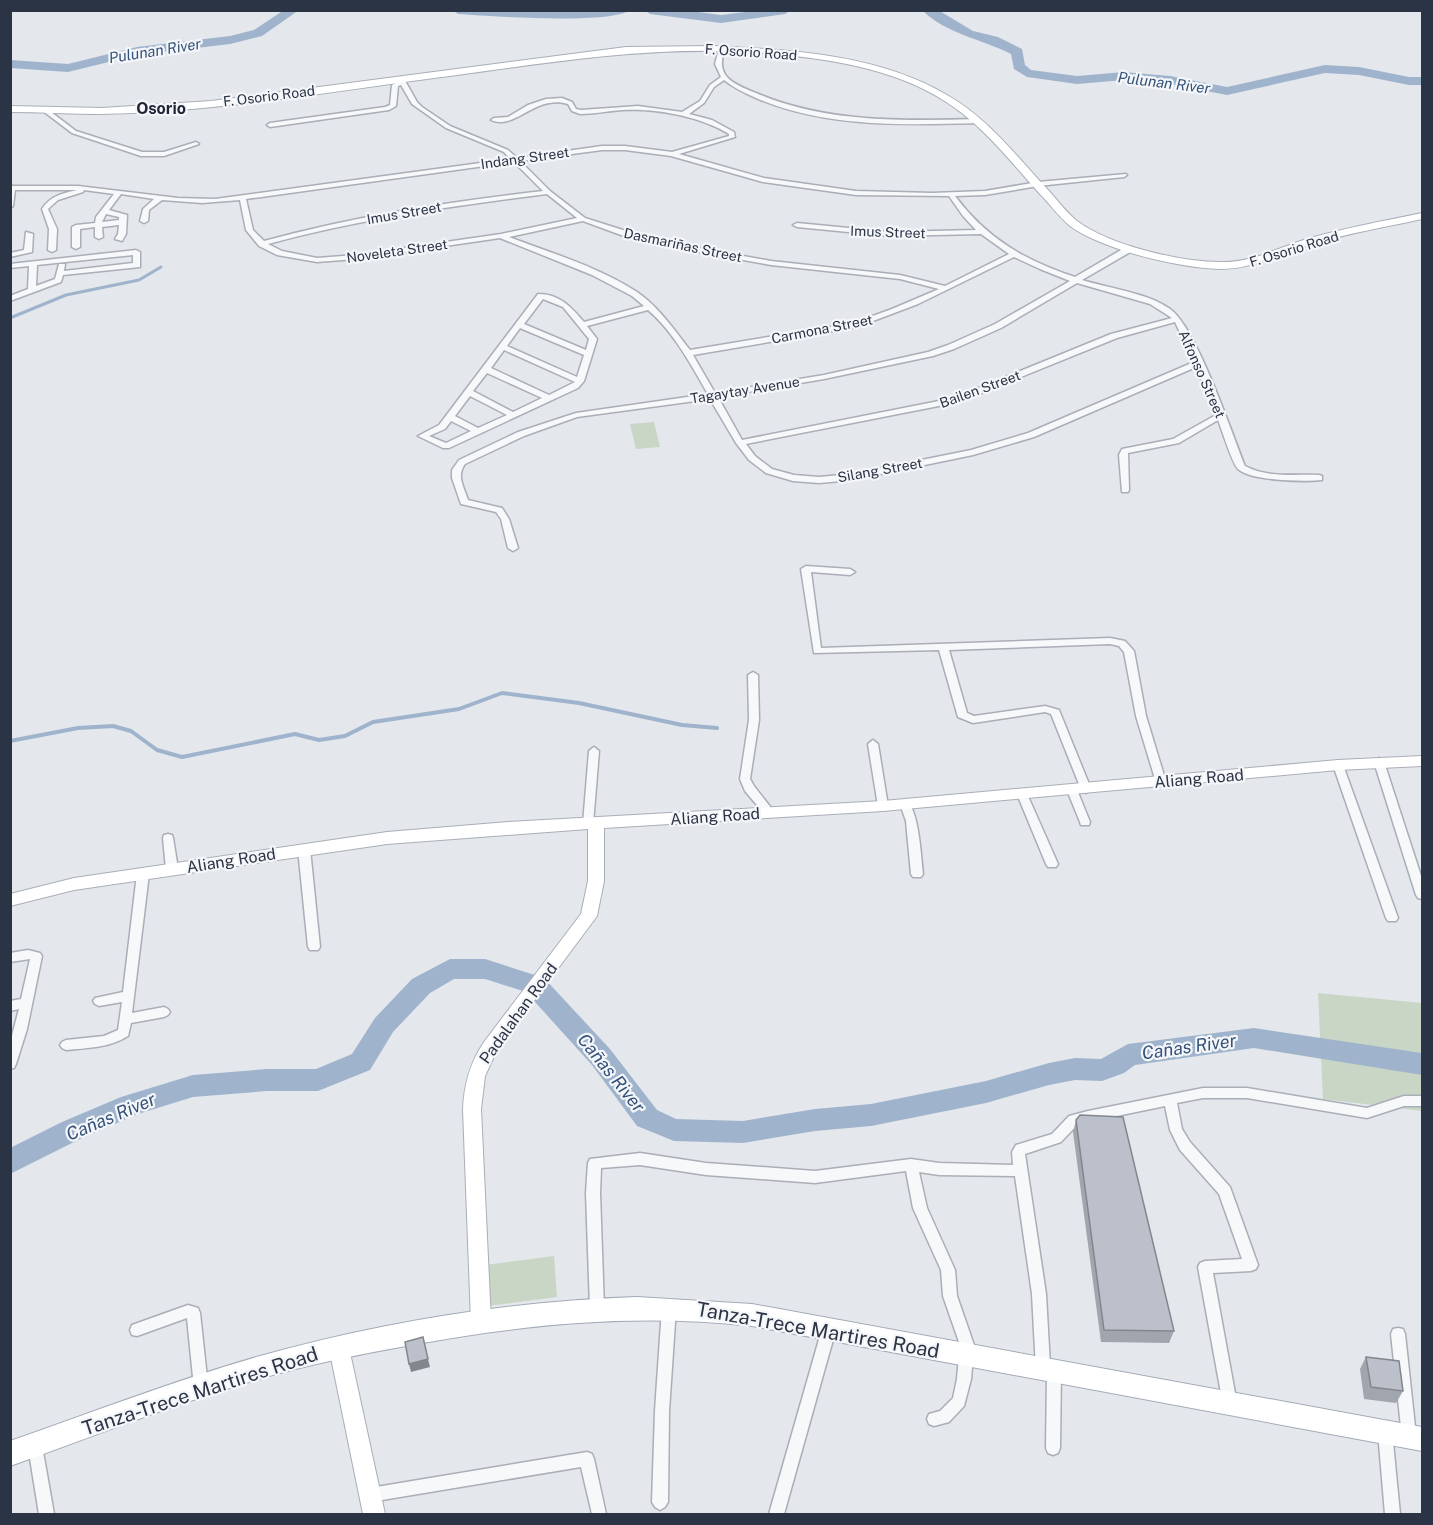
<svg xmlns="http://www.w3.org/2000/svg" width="1433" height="1525" font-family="'Public Sans',sans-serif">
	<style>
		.green { fill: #c9d6c5 }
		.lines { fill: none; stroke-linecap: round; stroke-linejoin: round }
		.stream-far1 { stroke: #9fb4cc; stroke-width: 3 }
		.stream { stroke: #9fb4cc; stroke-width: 4 }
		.river { fill: #9fb4cc; fill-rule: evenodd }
		.street-casing { stroke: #a9aeb7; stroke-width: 3 }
		.secondary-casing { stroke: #a9aeb7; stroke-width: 2 }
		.primary-casing { stroke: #a3abb8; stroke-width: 2 }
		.street { fill: #f7f8fa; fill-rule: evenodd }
		.secondary { fill: #fff; fill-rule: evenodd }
		.primary { fill: #fff; fill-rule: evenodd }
		.wall { fill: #a1a5ae }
		.shaded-wall { fill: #83868d }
		.building { fill: #bbc0ca; stroke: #83868d; stroke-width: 1.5 }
		.labels { text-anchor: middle; stroke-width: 4.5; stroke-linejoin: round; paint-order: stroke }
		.far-street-label { font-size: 14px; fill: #2b3445; stroke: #f4f6f9 }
		.far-water-label { font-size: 15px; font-style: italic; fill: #34527a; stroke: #f4f6f9 }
		.far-quarter-label { font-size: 16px; font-weight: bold; fill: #1d2536; stroke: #f4f6f9 }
		.street-label { font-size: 16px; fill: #2b3445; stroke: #f4f6f9 }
		.water-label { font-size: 18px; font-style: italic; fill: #34527a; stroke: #f4f6f9 }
		.near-street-label { font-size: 20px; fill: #2b3445; stroke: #f4f6f9 }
	</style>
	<rect width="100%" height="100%" fill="#e4e7ec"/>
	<!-- green -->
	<g class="green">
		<path d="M654,422l6,25 -24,2 -6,-25z"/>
		<path d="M1318,993l104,10v108l-99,-12z"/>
		<path d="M554,1256l3,41 -69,9 -2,-41z"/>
	</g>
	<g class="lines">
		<!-- stream-far1 -->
		<path class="stream-far1" d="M10,318l56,-23 73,-15 22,-13"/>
		<!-- stream -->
		<path class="stream" d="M10,741l68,-13 35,-2 18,5 26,19 25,7 113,-23 24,6 26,-4 28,-14 86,-13 43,-16 77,10 103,22 35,3"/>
		<!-- river -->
		<g class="river">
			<path d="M284,10h15l-37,26 -32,8 -93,11 -69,17 -58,-4v-8l58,4 69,-17 93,-11 24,-6z"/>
			<path d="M452,10h178c-20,15 -142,6 -172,4z"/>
			<path d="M644,10h39l38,5 40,-5h30l-6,4 -64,9 -71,-9z"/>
			<path d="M922,10h16l35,21 25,6 24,12 3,16 6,5 46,6 47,-4 46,4 57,11 98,-22 34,2 50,10h13v8h-13l-50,-10 -34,-2 -98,22 -57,-11 -46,-4 -47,4 -50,-7 -13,-8 -3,-15c-29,-15 -65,-20 -89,-44z"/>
			<path d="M450,959h35l59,19 66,71 47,61 19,9 67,2 72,-12 56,-5 115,-23 63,-18 26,-5 26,1 27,-15 126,-16 168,25v22l-168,-27 -119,17 -11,8 -22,8 -27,-1 -26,5 -63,18 -115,23 -56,5 -72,12 -69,-2 -37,-15 -45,-61 -66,-73 -41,-13h-31l-24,14 -37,39 -23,38 -52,21h-51l-74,6 -55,17 -56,24 -72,36v-26l52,-26 59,-25 72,-22 74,-6h49l36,-15 23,-36 37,-39z"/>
		</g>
		<!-- street casing -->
		<g class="street-casing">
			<g id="street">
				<path d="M722,47l3,2c-11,28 9,35 31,44 70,30 147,28 222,26l3,2 -3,2c-74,2 -152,5 -222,-25 -11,-5 -22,-10 -32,-18l-10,7 -10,16 -15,11 23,6 22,12 1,5 -56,17 85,24 92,13 76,2 53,-2 53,-9 88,-8 1,1 -3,2 -86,9 -53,9 -30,1c32,43 71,65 120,81l51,-30h6v4l-50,29c26,8 66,13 88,29 26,18 61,122 75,157 22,12 49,8 74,9l3,1v4c-16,2 -72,1 -84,-11 -6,-6 -16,-39 -20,-49l-39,23 -51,10 1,37 -1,2h-6l-3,-37 3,-6 51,-10 43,-24 -20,-48 -162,70 -61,18 -121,25 -33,3 -26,-2 -27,-8 -17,-13 -13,-17 -26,-44 -133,18 -53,19 -59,28c-9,12 -1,23 3,36l34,8 7,11 9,29 -5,3 -5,-3 -7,-29 -5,-7 -35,-8 -9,-26v-8l7,-10 59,-28 58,-19 132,-19c-17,-29 -34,-62 -60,-84l-61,16 10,13 -13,42 -6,7 -129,60h-6l-25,-12 21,-11 99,-131c22,0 33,13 46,28l60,-16 -12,-10 -40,-21 -92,-37 -144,21 -39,3 -40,-7 -18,-9 -13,-16 -6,-30 -38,3 -40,-3 -13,10 -1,11 -4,2 -4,-2 3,-12 11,-10 -33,-5 -12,16 18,5 -1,19 -4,7 -7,-2 3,-5 1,-9 -17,2 1,10 -4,2 -4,-2v-10l-15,2v18l-4,2 -4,-2v-20l4,-2 19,-2 1,-6 18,-23 -30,-4 -1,2 -25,8 -10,9 9,20 -1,21 -4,2 -4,-2 1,-21 -7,-20c8,-13 21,-16 35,-19h-62l-2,16 -3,2v-22h68l100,12 37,1 295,-40 -6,-7 -58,-24 -34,-24 -11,-19 -3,1 -2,20 -7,4 -119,17 -3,-2 3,-2 115,-16 5,-2 2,-20 7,-4 -1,-2 3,-2 3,2 13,23 5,5 28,19 58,24 9,8 85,-12h23l47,6 57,-16v-2c-29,-18 -74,-26 -107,-24 -14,1 -28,4 -42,4l-8,-3 -4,-7c-33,-10 -53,27 -77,16l3,-2 14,-1 20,-12 18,-6 16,-1 10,4 4,7 5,1 57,-4 44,6 18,-11 10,-16 11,-8 -6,-13 4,-15zM602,150h23l46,6 92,26 93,13 93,1 14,20 13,14 -86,2 -93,-9 -4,2 4,2 93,9 91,-2 28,20 -64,32 -45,-11 -129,-14 -94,-17 -51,-13 -41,-13 -35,-27 -30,-30zM514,162l29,29c-95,11 -188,25 -279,50l-11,-11 -7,-31zM547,194l30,24 -76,16 -145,21 -39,3 -35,-7 -14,-7c92,-25 185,-38 279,-50zM106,214l13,3v3l-17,2zM583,221l38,14 56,13 94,17 129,14 39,10 -47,20 -39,14 -163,27c-16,-20 -31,-43 -53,-58 -38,-25 -86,-39 -128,-55zM1014,257l26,12 30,12 -75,43 -47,21 -20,7 -104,23 -109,18 -22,-38 164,-28 61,-23zM1077,283l73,21 22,14 -61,16 -157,64 -212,42 -24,-43 106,-18 109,-23 21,-7 47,-21zM543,299l20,8 26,32 -3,11 -62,-26zM1175,322l19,40 -166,71 -57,17 -119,24 -33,3 -25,-2 -22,-6 -17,-13 -9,-12 213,-42 158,-64zM520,328l64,27 -7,22 -70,-31zM504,350l71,32 -26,13 -58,-27zM487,373l55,25 -29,14 -40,-21zM470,396l37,19 -29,13 -23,-12zM451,421l20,10 -25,12 -17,-7 16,-7z"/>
				<path d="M43,109h4l29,22 66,21h22l32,-10 3,2 -35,12h-23l-69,-23 -29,-22z"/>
				<path d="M26,232l7,2 -1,18 -22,5v-4l14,-3z"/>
				<path d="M136,250l4,2v15l-77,8 -2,7 -51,19v-5l18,-7 1,-23 -19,2v-4zM133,255v8l-69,8 1,-7h-6l-4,15 -19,7 1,-21z"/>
				<path d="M806,566l44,3 5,3 -5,3 -39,-3 10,76 289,-10 15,3 9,10 12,65 20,66 -1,3h-8l-1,-3 -20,-66 -12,-64 -5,-6 -9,-2 -161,6 18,63 7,3 71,-10 14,4 32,79 -5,4 -5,-4 -30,-75 -6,-2 -72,11 -15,-6 -19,-67 -125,3 -13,-84z"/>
				<path d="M753,672l5,3 1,45 -9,59 4,7 21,27 -5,4 -4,-1 -21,-25 -5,-12 9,-59 -1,-45z"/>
				<path d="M873,740l5,4 10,62 -5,4 -5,-4 -10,-62z"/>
				<path d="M594,747l5,4 -6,73 -5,4 -5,-4 6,-73z"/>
				<path d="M1379,758l5,4 38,117v20l-4,-1 -2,-3 -42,-133z"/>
				<path d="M1338,761l5,4 55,153 -2,3h-8l-2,-3 -53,-153z"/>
				<path d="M1072,786l5,4 13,32 -1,3h-8l-1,-3 -13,-32z"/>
				<path d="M1022,790l5,4 31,70 -2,3h-8l-2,-3 -29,-70z"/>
				<path d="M905,800c14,7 16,58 18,74l-2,3h-8l-2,-3 -5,-53 -6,-17z"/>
				<path d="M168,834l4,1 1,3 5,31 -2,3h-8l-2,-3 -3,-31 1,-3z"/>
				<path d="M304,845l4,1 2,3 10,98 -2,3h-8l-2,-3 -10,-98 2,-3z"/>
				<path d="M143,870l4,1 2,3 -17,139 32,-6 4,2 2,3 -2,3 -4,2 -33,6 -3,13c-19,12 -41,12 -62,14l-4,-2 -2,-3 2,-3 4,-2 38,-4 14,-6 4,-28 -23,4 -4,-2 -2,-3 2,-3 28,-6 14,-118 2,-3z"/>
				<path d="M28,950l12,3 2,3 -15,73 -11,35 -2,4 -4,1v-26l9,-34 -9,2v-10l11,-2 9,-40 -20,3v-9z"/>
				<path d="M1203,1088h44l120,20 37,-12h18v10h-18l-37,12 -120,-20h-44l-26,5 5,26 8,13 40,45 28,78 -2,4 -5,2 -38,2 24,131 -2,5 -5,2 -5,-2 -2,-5 -25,-137 2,-4 5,-2 37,-2 -23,-65 -39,-44 -10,-20 -5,-24 -87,18 -17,18 -36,12 21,140 4,72 4,-2 5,2 2,5 -1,77 -2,5 -5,2 -5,-2 -2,-5 1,-74 -4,2 -5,-2 -2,-5 -4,-75 -17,-118 -76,-1 -20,-3 8,36 28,62 2,26 17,49 -3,34 -7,27 -15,16 -15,4 -5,-2 -2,-5 2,-5 11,-3 13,-13 4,-19 3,-34 -17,-49 -2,-26 -28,-62 -7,-37 -91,12 -109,-8 -66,-10 -39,3 -1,25 4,115 -2,4 -5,2 -5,-2 -2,-4 -4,-115 2,-30 2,-4 50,-6 66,10 109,8 96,-12 28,4 74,2 -1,-13 4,-7 36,-11 17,-18 19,-5z"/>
				<path d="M669,1302l5,2 2,4 -7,103 -1,91 -3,5 -5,3 -5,-3 -3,-5 3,-91 7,-103 2,-4z"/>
				<path d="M188,1305l10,3 2,5 8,74 -2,5 -5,2 -5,-2 -2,-5 -7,-69 -50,18 -5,-1 -2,-5 2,-5z"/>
				<path d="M829,1323l5,1 2,5 -52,185h-15l53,-185 2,-5z"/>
				<path d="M1398,1328l5,1 2,5 11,102 -2,5 -5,2 -5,-2 -2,-5 -11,-102 2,-5z"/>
				<path d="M1385,1425l5,2 2,5 8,82h-15l-7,-82 2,-5z"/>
				<path d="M35,1439l5,2 2,5 12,68h-15l-11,-68 2,-5z"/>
				<path d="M587,1452l5,2 2,5 12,55h-14l-11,-47 -211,35 -5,-2 -3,-5 3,-5 5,-2z"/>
			</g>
		</g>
		<!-- secondary casing -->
		<g class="secondary-casing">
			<g id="secondary">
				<path d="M714,46c77,4 164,8 233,49 41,23 71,63 102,96 9,10 18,22 28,30 32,24 103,41 143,41 32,1 57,-14 87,-23 37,-11 77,-18 115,-26v6c-36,8 -73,14 -109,25 -32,9 -59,25 -93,25 -41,-1 -117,-19 -150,-43 -11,-9 -21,-23 -31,-33 -30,-33 -58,-70 -96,-93 -52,-33 -120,-42 -180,-47 -105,-8 -202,8 -306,22 -118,15 -237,37 -357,39 -30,0 -60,-2 -90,-2v-6l92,2 109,-7 415,-54z"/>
				<path d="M1422,756v10l-84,4 -455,41 -279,17v53l-7,35 -101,136 -11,24 -4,33 10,213 -3,6 -7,3 -7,-3 -3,-6 -8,-213c1,-25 7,-46 21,-67l97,-128 7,-33v-52l-201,15 -313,46 -64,16v-12l64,-16 313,-46 121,-10 375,-21 455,-41z"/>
				<path d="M339,1339l7,2 3,7 36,166h-22l-34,-166 3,-7z"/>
			</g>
		</g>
		<!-- primary casing -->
		<g class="primary-casing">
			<path id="primary" d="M637,1297l115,7 670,123v24l-670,-125c-113,-12 -217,-3 -329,17 -56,10 -110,20 -164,36 -84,25 -166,57 -249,87v-25c83,-29 166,-61 250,-85 122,-34 251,-55 377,-59z"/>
		</g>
		<!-- street -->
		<use href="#street" class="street"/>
		<!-- secondary -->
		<use href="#secondary" class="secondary"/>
		<!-- primary -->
		<use href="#primary" class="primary"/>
	</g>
	<!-- wall -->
	<g class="wall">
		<path d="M1076,1120l98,211 -5,12 -68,-1 -28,-210z"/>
		<path d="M1366,1357l37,34 -7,12 -32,-4 -4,-30z"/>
	</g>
	<!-- shaded-wall -->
	<path class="shaded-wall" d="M428,1359l2,8 -19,5 -2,-8z"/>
	<!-- building -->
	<g class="building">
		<path d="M1080,1115l43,2 51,214 -70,-1 -28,-210z"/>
		<path d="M423,1337l5,22 -19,5 -4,-22z"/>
		<path d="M1366,1357l33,4 4,30 -32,-4z"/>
	</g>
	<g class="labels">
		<!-- far-street labels -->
		<g class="far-street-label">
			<text transform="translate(751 52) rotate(4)" y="5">F. Osorio Road</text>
			<text transform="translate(269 96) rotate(-7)" y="5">F. Osorio Road</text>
			<text transform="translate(525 158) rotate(-8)" y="5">Indang Street</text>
			<text transform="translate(404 213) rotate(-10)" y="5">Imus Street</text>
			<text transform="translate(888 232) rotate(2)" y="5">Imus Street</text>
			<text transform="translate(683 245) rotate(12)" y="5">Dasmariñas Street</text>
			<text transform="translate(1294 249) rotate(-17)" y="5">F. Osorio Road</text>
			<text transform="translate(397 251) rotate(-8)" y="5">Noveleta Street</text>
			<text transform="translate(822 329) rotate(-11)" y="5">Carmona Street</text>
			<text transform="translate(1202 374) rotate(66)" y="5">Alfonso Street</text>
			<text transform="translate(980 389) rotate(-20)" y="5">Bailen Street</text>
			<text transform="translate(745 390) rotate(-9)" y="5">Tagaytay Avenue</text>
			<text transform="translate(880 470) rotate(-10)" y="5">Silang Street</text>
		</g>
		<!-- far-water labels -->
		<g class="far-water-label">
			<text transform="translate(155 51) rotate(-9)" y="5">Pulunan River</text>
			<text transform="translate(1164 83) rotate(7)" y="5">Pulunan River</text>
		</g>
		<!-- far-quarter labels -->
		<g class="far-quarter-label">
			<text x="161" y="114">Osorio</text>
		</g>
		<!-- street labels -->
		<g class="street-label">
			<text transform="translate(1199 778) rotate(-5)" y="6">Aliang Road</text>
			<text transform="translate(715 816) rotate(-4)" y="6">Aliang Road</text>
			<text transform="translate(231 860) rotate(-9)" y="6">Aliang Road</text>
			<text transform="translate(518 1013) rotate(-54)" y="6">Padalahan Road</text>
		</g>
		<!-- water labels -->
		<g class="water-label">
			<text transform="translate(1189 1047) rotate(-8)" y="6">Cañas River</text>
			<text transform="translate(611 1073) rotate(51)" y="6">Cañas River</text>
			<text transform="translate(111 1117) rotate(-23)" y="6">Cañas River</text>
		</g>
		<!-- near-street labels -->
		<g class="near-street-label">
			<text transform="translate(818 1330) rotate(10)" y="7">Tanza-Trece Martires Road</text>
			<text transform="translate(200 1391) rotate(-18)" y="7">Tanza-Trece Martires Road</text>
		</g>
	</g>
	<!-- border -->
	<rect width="1433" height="1525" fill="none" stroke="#2b3445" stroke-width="24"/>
</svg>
